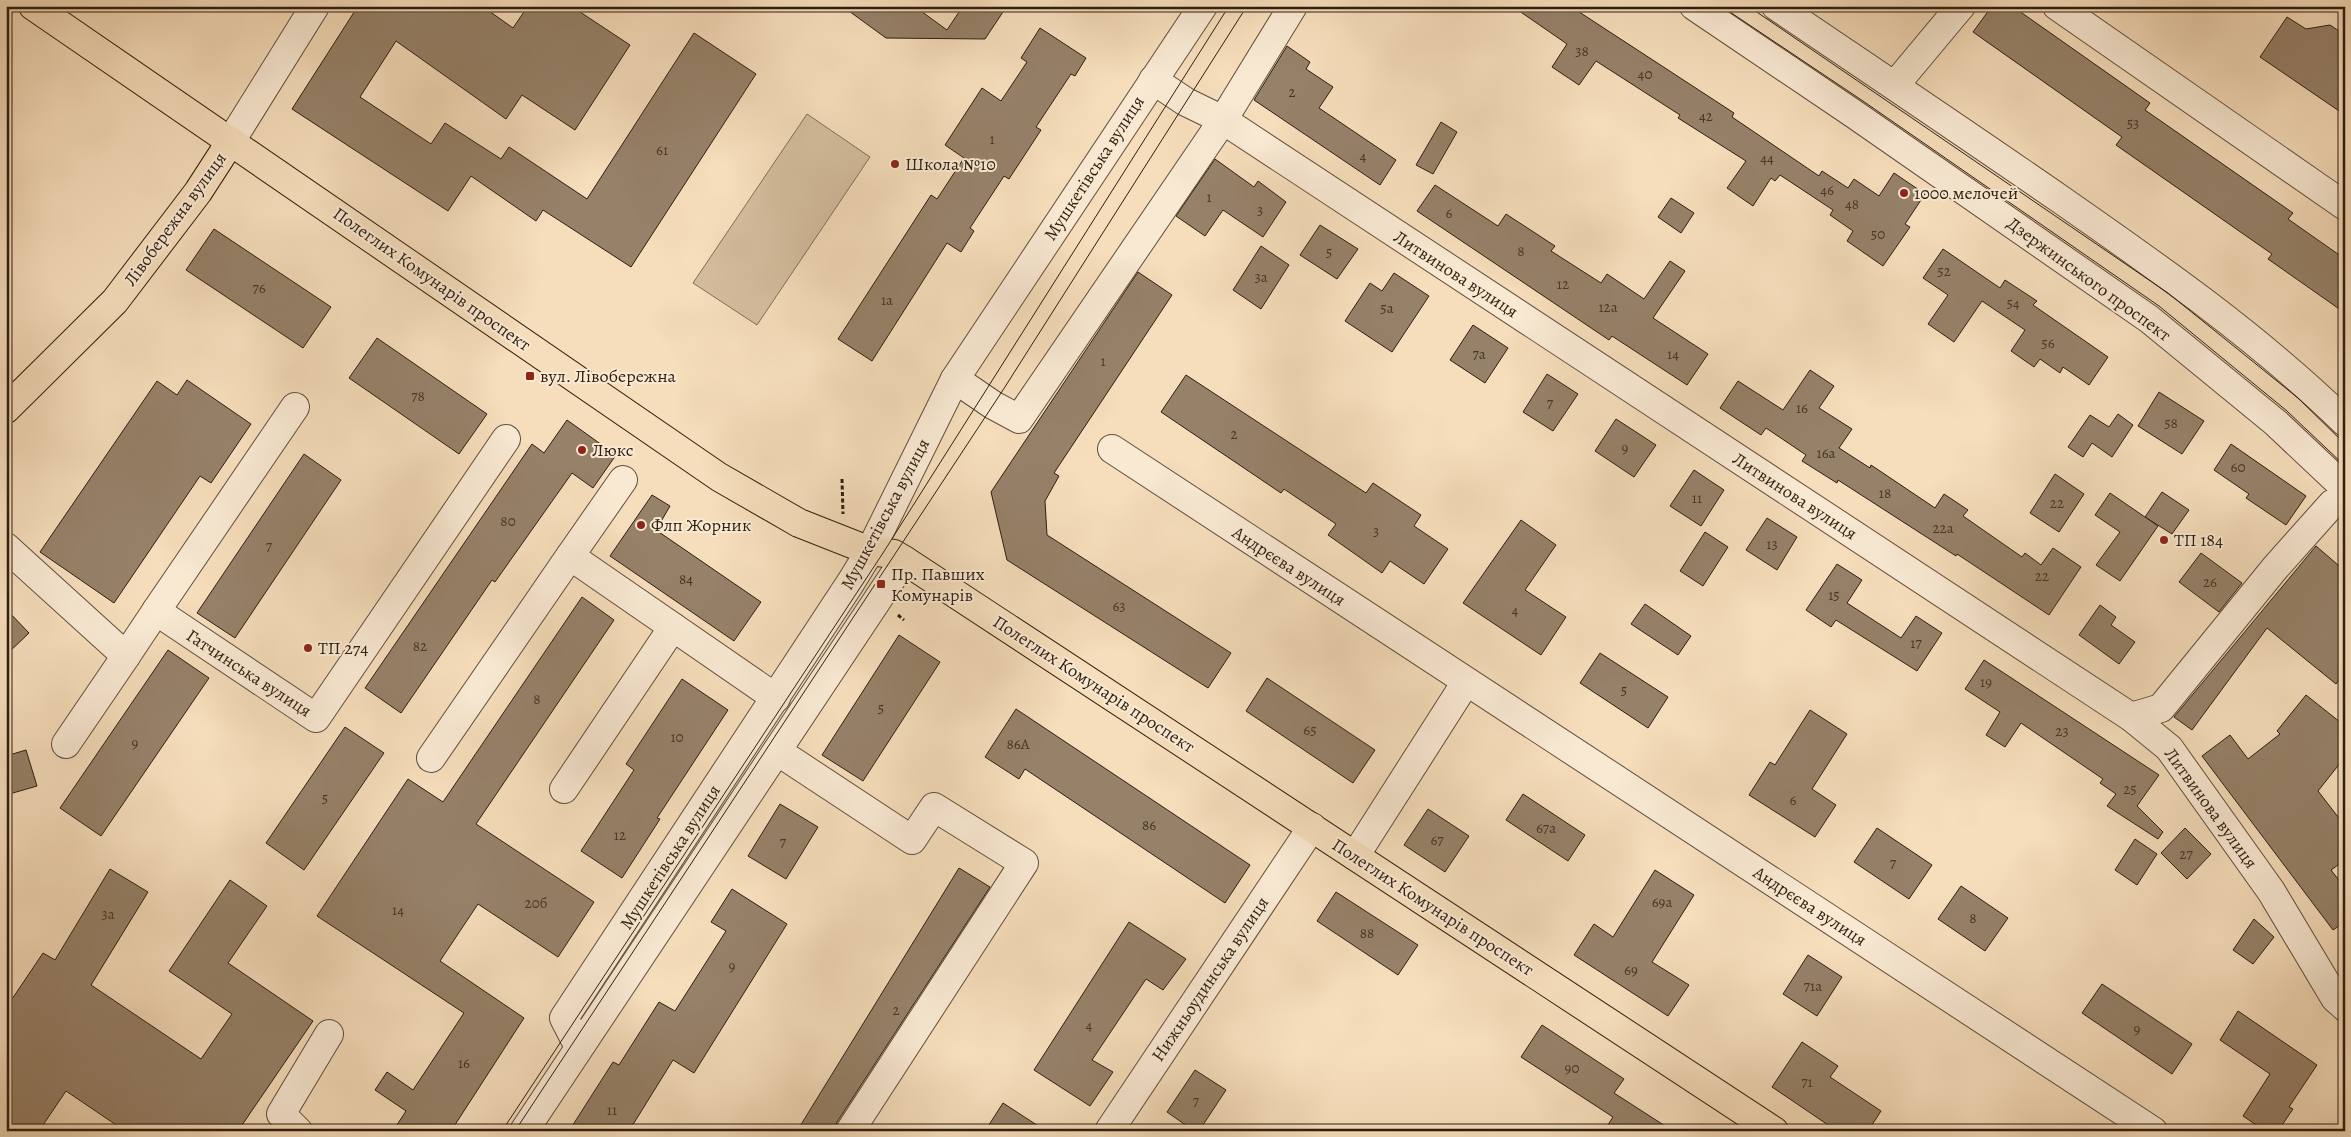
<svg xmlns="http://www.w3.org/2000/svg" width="2351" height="1137" font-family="Alegreya,serif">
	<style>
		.green { fill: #d4bd9e; stroke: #816e57 }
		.building { fill: #968169; stroke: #2e1e10 }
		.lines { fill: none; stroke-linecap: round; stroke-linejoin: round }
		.minor-casing { stroke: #604e3b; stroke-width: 30 }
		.major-casing { stroke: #2e1e10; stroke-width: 30 }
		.path { stroke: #2e1e10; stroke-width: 3; stroke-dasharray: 4 2.5; stroke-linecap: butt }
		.minor { stroke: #f9e9d3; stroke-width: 28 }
		.major { stroke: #f6ddbb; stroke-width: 28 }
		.tram { stroke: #2e1e10; stroke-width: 1 }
		.poi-dot { fill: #8f2418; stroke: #f9e9d3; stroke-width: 2 }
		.labels { text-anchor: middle; stroke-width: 4; stroke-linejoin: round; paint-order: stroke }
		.number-label { font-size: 15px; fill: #483726 }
		.poi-label { font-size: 18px; fill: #2e1e10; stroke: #f9e9d3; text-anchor: start }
		.street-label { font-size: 18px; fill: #2e1e10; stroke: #f9e9d3 }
	</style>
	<rect width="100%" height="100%" fill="#f6ddbb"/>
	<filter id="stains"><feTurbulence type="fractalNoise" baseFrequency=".004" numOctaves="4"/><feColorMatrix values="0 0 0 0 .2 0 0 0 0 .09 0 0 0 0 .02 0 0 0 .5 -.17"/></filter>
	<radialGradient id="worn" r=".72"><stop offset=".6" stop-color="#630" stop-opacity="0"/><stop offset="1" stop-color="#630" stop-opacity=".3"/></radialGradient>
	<!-- green -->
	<path class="green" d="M807,114l63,43 -113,168 -64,-42z"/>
	<!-- building -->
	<g class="building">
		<path d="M358,6h124l31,22 15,-22h43l59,39 -55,85 -53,-35 -16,24 -110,-78 -36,56 71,47 14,-21 56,36 8,-12 78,52 107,-166 62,41 -125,193 -88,-57 -7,11 -65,-45 -23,35 -156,-102z"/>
		<path d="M842,6h72l33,24 16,-24h44l-22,33 -99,-1z"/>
		<path d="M1512,6h58l164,107 -2,4 87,59 3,-5 26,17 6,-9 25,17 15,-23 31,21 -20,30 5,3 -27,39 -36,-25 6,-10 -23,-16 3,-5 -53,-35 -5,6 -4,-3 -18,28 -26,-18 19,-27 -68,-43 2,-3 -84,-54 -17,24 -27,-18 15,-23z"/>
		<path d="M1992,6h20l138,97 -5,7 148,103 -5,6 57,40v54l-77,-54 4,-5 -156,-109 6,-8 -149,-105z"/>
		<path d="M2287,17l19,12 24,-4 15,10v80l-85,-58z"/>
		<path d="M1040,28l46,30 -11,18 -4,-2 -35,53 5,3 -32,49 -5,-3 -34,52 4,3 -13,21 -14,-9 -75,118 -34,-22 93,-144 6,4 27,-41 -19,-13 37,-57 19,13 26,-39 -6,-4z"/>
		<path d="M1287,46l23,16 -4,7 27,18 -14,21 77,52 -16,25 -126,-85z"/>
		<path d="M1441,122l16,10 -24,42 -17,-9z"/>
		<path d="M1215,159l39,28 4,-6 28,21 -23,35 -40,-27 -18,26 -29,-20z"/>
		<path d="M1435,185l63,41 8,-12 49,32 -4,5 50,32 6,-9 37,25 26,-38 15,10 -32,47 55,36 -21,31 -75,-49 -3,4 -192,-129z"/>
		<path d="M1671,198l23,15 -13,20 -23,-16z"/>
		<path d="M1320,225l38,24 -21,30 -37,-24z"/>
		<path d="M214,229l117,78 -28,41 -117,-78z"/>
		<path d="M1261,246l28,19 -28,44 -28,-19z"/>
		<path d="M1943,249l57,39 5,-8 32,21 -4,4 75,52 -19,28 -26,-18 -3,6 -20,-14 -6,8 -23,-16 14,-21 -43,-29 -28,41 -26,-18 20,-29 -25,-17z"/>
		<path d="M1138,272l34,23 -118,178 5,3 -14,25 2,34 184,118 -23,35 -201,-128 -16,-68z"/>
		<path d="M1394,273l35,23 -37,56 -47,-31 25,-38 12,8z"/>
		<path d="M1473,325l35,23 -23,35 -35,-23z"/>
		<path d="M377,338l110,76 -28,40 -110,-76z"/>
		<path d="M1810,370l24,16 -15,22 33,21 -13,19 31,20 1,-3 64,43 9,-14 24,16 -5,6 59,41 3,-4 16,12 12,-17 28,19 -32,48 -92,-61 -1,2 -118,-76 -1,3 -35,-22 4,-6 -40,-27 -5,7 -41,-27 18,-27 45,29z"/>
		<path d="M1547,374l31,20 -25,37 -30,-19z"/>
		<path d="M1186,375l180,118 7,-10 48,32 -7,11 34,23 -24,35 -34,-23 -8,12 -54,-38 8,-11 -52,-35 -3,4 -120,-81z"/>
		<path d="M187,380l64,44 -40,59 -11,-7 -86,127 -74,-51 117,-171 20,14z"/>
		<path d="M2159,392l45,29 -22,33 -44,-28z"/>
		<path d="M2118,414l15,11 -21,32 -20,-14 -9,14 -15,-10 22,-32 19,12z"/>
		<path d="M1616,419l40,26 -22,32 -39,-26z"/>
		<path d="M567,420l49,35 -23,33 -21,-15 -77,109 -3,-2 -91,133 -36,-25 167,-244 12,9z"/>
		<path d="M2231,444l75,52 -20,29 -40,-27 3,-4 -35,-24z"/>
		<path d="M304,454l37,26 -106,158 -38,-25z"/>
		<path d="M1694,470l30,20 -23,36 -31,-20z"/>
		<path d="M2055,474l29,20 -25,38 -29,-19z"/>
		<path d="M2162,492l27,18 -17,24 -27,-17z"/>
		<path d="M2110,493l48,33 -38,55 -24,-16 24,-33 -25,-17z"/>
		<path d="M652,495l18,11 -14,24 105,72 -27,39 -124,-85z"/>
		<path d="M1767,518l30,19 -20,33 -31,-20z"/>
		<path d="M1521,520l35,25 -31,45 41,27 -25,38 -78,-52z"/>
		<path d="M1705,532l23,15 -25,39 -23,-15z"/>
		<path d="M2316,546l29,25v102l-9,11 -69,-56 -75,102 -18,-13z"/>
		<path d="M2201,553l41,30 -23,29 -40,-30z"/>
		<path d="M1837,564l25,16 -15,23 54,35 15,-22 26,17 -25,38 -81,-51 -5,7 -25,-17z"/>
		<path d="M582,597l32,23 -138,204 118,78 -36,55 -80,-53 -38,57 84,57 -73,113h-58l13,-20 -31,-21 12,-18 26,18 51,-77 -147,-97 91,-137 35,23z"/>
		<path d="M1645,604l46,32 -13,19 -47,-31z"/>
		<path d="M2100,605l16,12 -5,8 24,17 -16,22 -40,-29z"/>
		<path d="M6,609l23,24 -23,22z"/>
		<path d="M899,635l41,27 -77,119 -41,-26z"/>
		<path d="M168,650l41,28 -108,158 -41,-28z"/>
		<path d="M1600,653l68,44 -20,31 -68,-45z"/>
		<path d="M1984,660l175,115 -22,31 26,26 -5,7 -51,-33 9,-12 -16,-11 3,-4 -82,-56 -16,24 -19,-12 14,-23 -35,-23z"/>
		<path d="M1267,678l108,72 -22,33 -107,-72z"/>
		<path d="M682,679l46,31 -71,108 3,1 -38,59 -41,-27 53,-81 -8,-6z"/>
		<path d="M2306,695l39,31v31l-27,34 27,35v34l-14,10 14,18v34l-12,8 -131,-174 28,-21 18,24 32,-25 -3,-3z"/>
		<path d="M1016,709l234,156 -25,38 -200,-134 -6,10 -34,-22z"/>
		<path d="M1810,710l37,24 -35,55 24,16 -21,32 -66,-42 21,-33 5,3z"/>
		<path d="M345,727l39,26 -80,117 -38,-27z"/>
		<path d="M26,750l11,36 -31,9v-39z"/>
		<path d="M1523,794l62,41 -17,26 -62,-41z"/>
		<path d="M780,804l38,23 -32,52 -38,-23z"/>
		<path d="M1428,809l41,27 -24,36 -41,-27z"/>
		<path d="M1877,828l55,37 -23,34 -55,-37z"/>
		<path d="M2185,828l26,26 -24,25 -26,-26z"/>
		<path d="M2135,839l22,15 -20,31 -22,-15z"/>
		<path d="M959,868l31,19 -153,235 -3,9h-37z"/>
		<path d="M110,869l38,23 -57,93 110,74 31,-45 -63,-43 61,-91 37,26 -39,57 85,58 -75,110h-113l-59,-40 -27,40h-33v-123l37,-55 12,7z"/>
		<path d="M1655,870l39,25 -42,67 37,23 -21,31 -94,-61 20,-31 19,13z"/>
		<path d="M1961,886l47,32 -23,33 -47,-32z"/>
		<path d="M732,889l55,35 -93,149 -21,-13 -44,71h-60l44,-69 6,3 40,-63 16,9 51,-80 -15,-9z"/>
		<path d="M1336,892l82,53 -20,30 -81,-54z"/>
		<path d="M2254,919l20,18 -21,27 -20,-14z"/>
		<path d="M1129,922l57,37 -23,31 -17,-11 -54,81 21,12 -23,34 -56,-36z"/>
		<path d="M1808,955l34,22 -25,39 -34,-22z"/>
		<path d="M2102,984l90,60 -20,30 -90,-61z"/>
		<path d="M2238,1011l79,54 -28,42 4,2 -15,22h-13l-22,-15 27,-42 -50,-34z"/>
		<path d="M1542,1025l82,54 -10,14 59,38h-69l9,-14 -92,-60z"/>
		<path d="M1802,1042l36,24 -8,11 51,34 -13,20h-31l-65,-44z"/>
		<path d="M1195,1070l31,20 -27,41h-5l-27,-19z"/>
		<path d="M1003,1103l43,28h-61z"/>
	</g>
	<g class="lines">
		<!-- minor casing -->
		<g class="minor-casing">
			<g id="minor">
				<path d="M1694,6l160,108 295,205 127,104 69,65"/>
				<path d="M1776,6c95,64 190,128 284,193 99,69 198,138 285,223"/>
				<path d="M2057,6l288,200"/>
				<path d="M1153,80l33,22 37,18 908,597 38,31 102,143 64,107 10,9"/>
				<path d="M1895,85l66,-79"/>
				<path d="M231,141l84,-135"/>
				<path d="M955,379l38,26 26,14 204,-299 70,-114"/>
				<path d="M1112,449l1041,682"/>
				<path d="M6,547l120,109 30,-45 160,107 190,-279"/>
				<path d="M570,556l53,-76"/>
				<path d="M156,611l139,-204"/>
				<path d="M2131,717l30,-9 114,-140 57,-64"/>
				<path d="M66,744l60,-88"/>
				<path d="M777,751l135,89 22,-33 90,56 -174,268"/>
				<path d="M431,758l139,-202 206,142"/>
				<path d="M564,789l109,-162"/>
				<path d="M1355,856l111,-174"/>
				<path d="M579,1047l-15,-29 287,-436 19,-31 85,-172 248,-373"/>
				<path d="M298,1131l-17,-17 48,-80"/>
				<path d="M524,1131l380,-571"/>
				<path d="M1109,1131l203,-304"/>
			</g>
		</g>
		<!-- major casing -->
		<g class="major-casing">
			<g id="major">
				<path d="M33,6l686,471 80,46 71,28 24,3 10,6 870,571"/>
				<path d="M6,409l109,-108 83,-109 33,-51"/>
			</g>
		</g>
		<!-- path -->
		<g class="path">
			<path d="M842,479l1,35"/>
			<path d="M898,615l6,5"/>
		</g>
		<!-- minor -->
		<use href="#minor" class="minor"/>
		<!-- major -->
		<use href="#major" class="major"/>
		<!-- tram -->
		<g class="tram">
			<path d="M1721,6l142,95 296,205 128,105 58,55"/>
			<path d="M1748,6l420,287 130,105 47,46"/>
			<path d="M502,1131l381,-578 346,-547"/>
			<path d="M515,1131l488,-741 244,-384"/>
		</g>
	</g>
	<!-- markers -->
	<g class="poi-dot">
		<circle cx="895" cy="164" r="5"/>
		<circle cx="1904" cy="193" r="5"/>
		<rect x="525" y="371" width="10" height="10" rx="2.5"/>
		<circle cx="582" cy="450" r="5"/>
		<circle cx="641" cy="525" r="5"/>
		<circle cx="2164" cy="540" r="5"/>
		<rect x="876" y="579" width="10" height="10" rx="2.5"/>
		<circle cx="308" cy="648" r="5"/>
	</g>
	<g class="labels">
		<!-- number labels -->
		<g class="number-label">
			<text x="1582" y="56">38</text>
			<text x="1645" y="79">40</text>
			<text x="1292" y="97">2</text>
			<text x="1706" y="121">42</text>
			<text x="2133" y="128">53</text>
			<text x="992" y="144">1</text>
			<text x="662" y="155">61</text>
			<text x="1363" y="161">4</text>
			<text x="1767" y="163">44</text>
			<text x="1827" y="195">46</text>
			<text x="1209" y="202">1</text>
			<text x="1852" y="209">48</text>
			<text x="1260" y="215">3</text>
			<text x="1449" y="218">6</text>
			<text x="1878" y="239">50</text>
			<text x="1521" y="256">8</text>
			<text x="1329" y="257">5</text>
			<text x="1944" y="276">52</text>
			<text x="1261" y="282">3а</text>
			<text x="1563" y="289">12</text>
			<text x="259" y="293">76</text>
			<text x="887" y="305">1а</text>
			<text x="2013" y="308">54</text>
			<text x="1608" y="312">12а</text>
			<text x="1387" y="313">5а</text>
			<text x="2048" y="348">56</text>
			<text x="1479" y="359">7а</text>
			<text x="1673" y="359">14</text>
			<text x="1103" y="366">1</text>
			<text x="418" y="401">78</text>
			<text x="1550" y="408">7</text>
			<text x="1802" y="413">16</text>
			<text x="2171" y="428">58</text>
			<text x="1234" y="439">2</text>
			<text x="1625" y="453">9</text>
			<text x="1826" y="458">16а</text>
			<text x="2238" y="472">60</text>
			<text x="1885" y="498">18</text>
			<text x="1697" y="503">11</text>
			<text x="2057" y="508">22</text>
			<text x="508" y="526">80</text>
			<text x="1943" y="533">22а</text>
			<text x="1376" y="536">3</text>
			<text x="1772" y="549">13</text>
			<text x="269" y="551">7</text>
			<text x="2042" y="581">22</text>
			<text x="686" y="584">84</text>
			<text x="2210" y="587">26</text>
			<text x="1834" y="600">15</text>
			<text x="1119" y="611">63</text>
			<text x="1515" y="615">4</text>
			<text x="1916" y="648">17</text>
			<text x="420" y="651">82</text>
			<text x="1986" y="687">19</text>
			<text x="1624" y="695">5</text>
			<text x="537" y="704">8</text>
			<text x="881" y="713">5</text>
			<text x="1310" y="735">65</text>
			<text x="2062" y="736">23</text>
			<text x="677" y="742">10</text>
			<text x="135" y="748">9</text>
			<text x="1018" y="749">86А</text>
			<text x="2130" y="794">25</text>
			<text x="325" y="803">5</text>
			<text x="1793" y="805">6</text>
			<text x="1149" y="830">86</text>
			<text x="1546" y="833">67а</text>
			<text x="620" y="840">12</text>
			<text x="1437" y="845">67</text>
			<text x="783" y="847">7</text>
			<text x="2186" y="859">27</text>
			<text x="1893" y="868">7</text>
			<text x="1662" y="907">69а</text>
			<text x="536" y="908">20б</text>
			<text x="398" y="915">14</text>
			<text x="108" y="919">3а</text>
			<text x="1973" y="923">8</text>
			<text x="1367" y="938">88</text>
			<text x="732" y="971">9</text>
			<text x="1631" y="975">69</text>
			<text x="1813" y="991">71а</text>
			<text x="896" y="1015">2</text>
			<text x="1089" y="1030">4</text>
			<text x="2137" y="1034">9</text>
			<text x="464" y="1068">16</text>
			<text x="1572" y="1073">90</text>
			<text x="1807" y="1087">71</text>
			<text x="1196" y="1106">7</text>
			<text x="612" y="1115">11</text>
		</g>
		<!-- poi labels -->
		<g class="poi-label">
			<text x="905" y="170">Школа №10</text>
			<text x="1914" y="199">1000 мелочей</text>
			<text x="540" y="382">вул. Лівобережна</text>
			<text x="592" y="456">Люкс</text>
			<text x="651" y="531">Флп Жорник</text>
			<text x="2174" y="546">ТП 184</text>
			<text x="891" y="580">Пр. Павших<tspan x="891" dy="21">Комунарiв</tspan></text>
			<text x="318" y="654">ТП 274</text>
		</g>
		<!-- street labels -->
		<g class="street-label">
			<text transform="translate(1094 168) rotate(-57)" y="6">Мушкетівська вулиця</text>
			<text transform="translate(175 219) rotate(-54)" y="6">Лівобережна вулиця</text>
			<text transform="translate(1456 274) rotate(33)" y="6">Литвинова вулиця</text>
			<text transform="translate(432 279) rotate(35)" y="6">Полеглих Комунарів проспект</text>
			<text transform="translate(2089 279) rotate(36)" y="6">Дзержинського проспект</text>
			<text transform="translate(1795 496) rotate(33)" y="6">Литвинова вулиця</text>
			<text transform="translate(885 514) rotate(-62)" y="6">Мушкетівська вулиця</text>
			<text transform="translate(1289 566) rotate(33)" y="6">Андрєєва вулиця</text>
			<text transform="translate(249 673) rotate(33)" y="6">Гатчинська вулиця</text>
			<text transform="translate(1094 684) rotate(33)" y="6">Полеглих Комунарів проспект</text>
			<text transform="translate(2211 808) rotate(54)" y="6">Литвинова вулиця</text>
			<text transform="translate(670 857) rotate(-57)" y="6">Мушкетівська вулиця</text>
			<text transform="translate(1810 906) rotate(33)" y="6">Андрєєва вулиця</text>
			<text transform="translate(1433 907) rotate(33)" y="6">Полеглих Комунарів проспект</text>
			<text transform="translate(1210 979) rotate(-56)" y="6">Нижньоудинська вулиця</text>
		</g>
	</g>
	<!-- margin -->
	<rect width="2351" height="1137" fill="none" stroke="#f6ddbb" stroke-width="25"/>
	<rect x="8" y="8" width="2336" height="1122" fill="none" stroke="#2e1e10" stroke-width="2.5"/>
	<rect x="12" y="12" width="2326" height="1112" fill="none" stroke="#2e1e10"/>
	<rect width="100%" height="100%" filter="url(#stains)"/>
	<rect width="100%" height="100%" fill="url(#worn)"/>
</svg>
